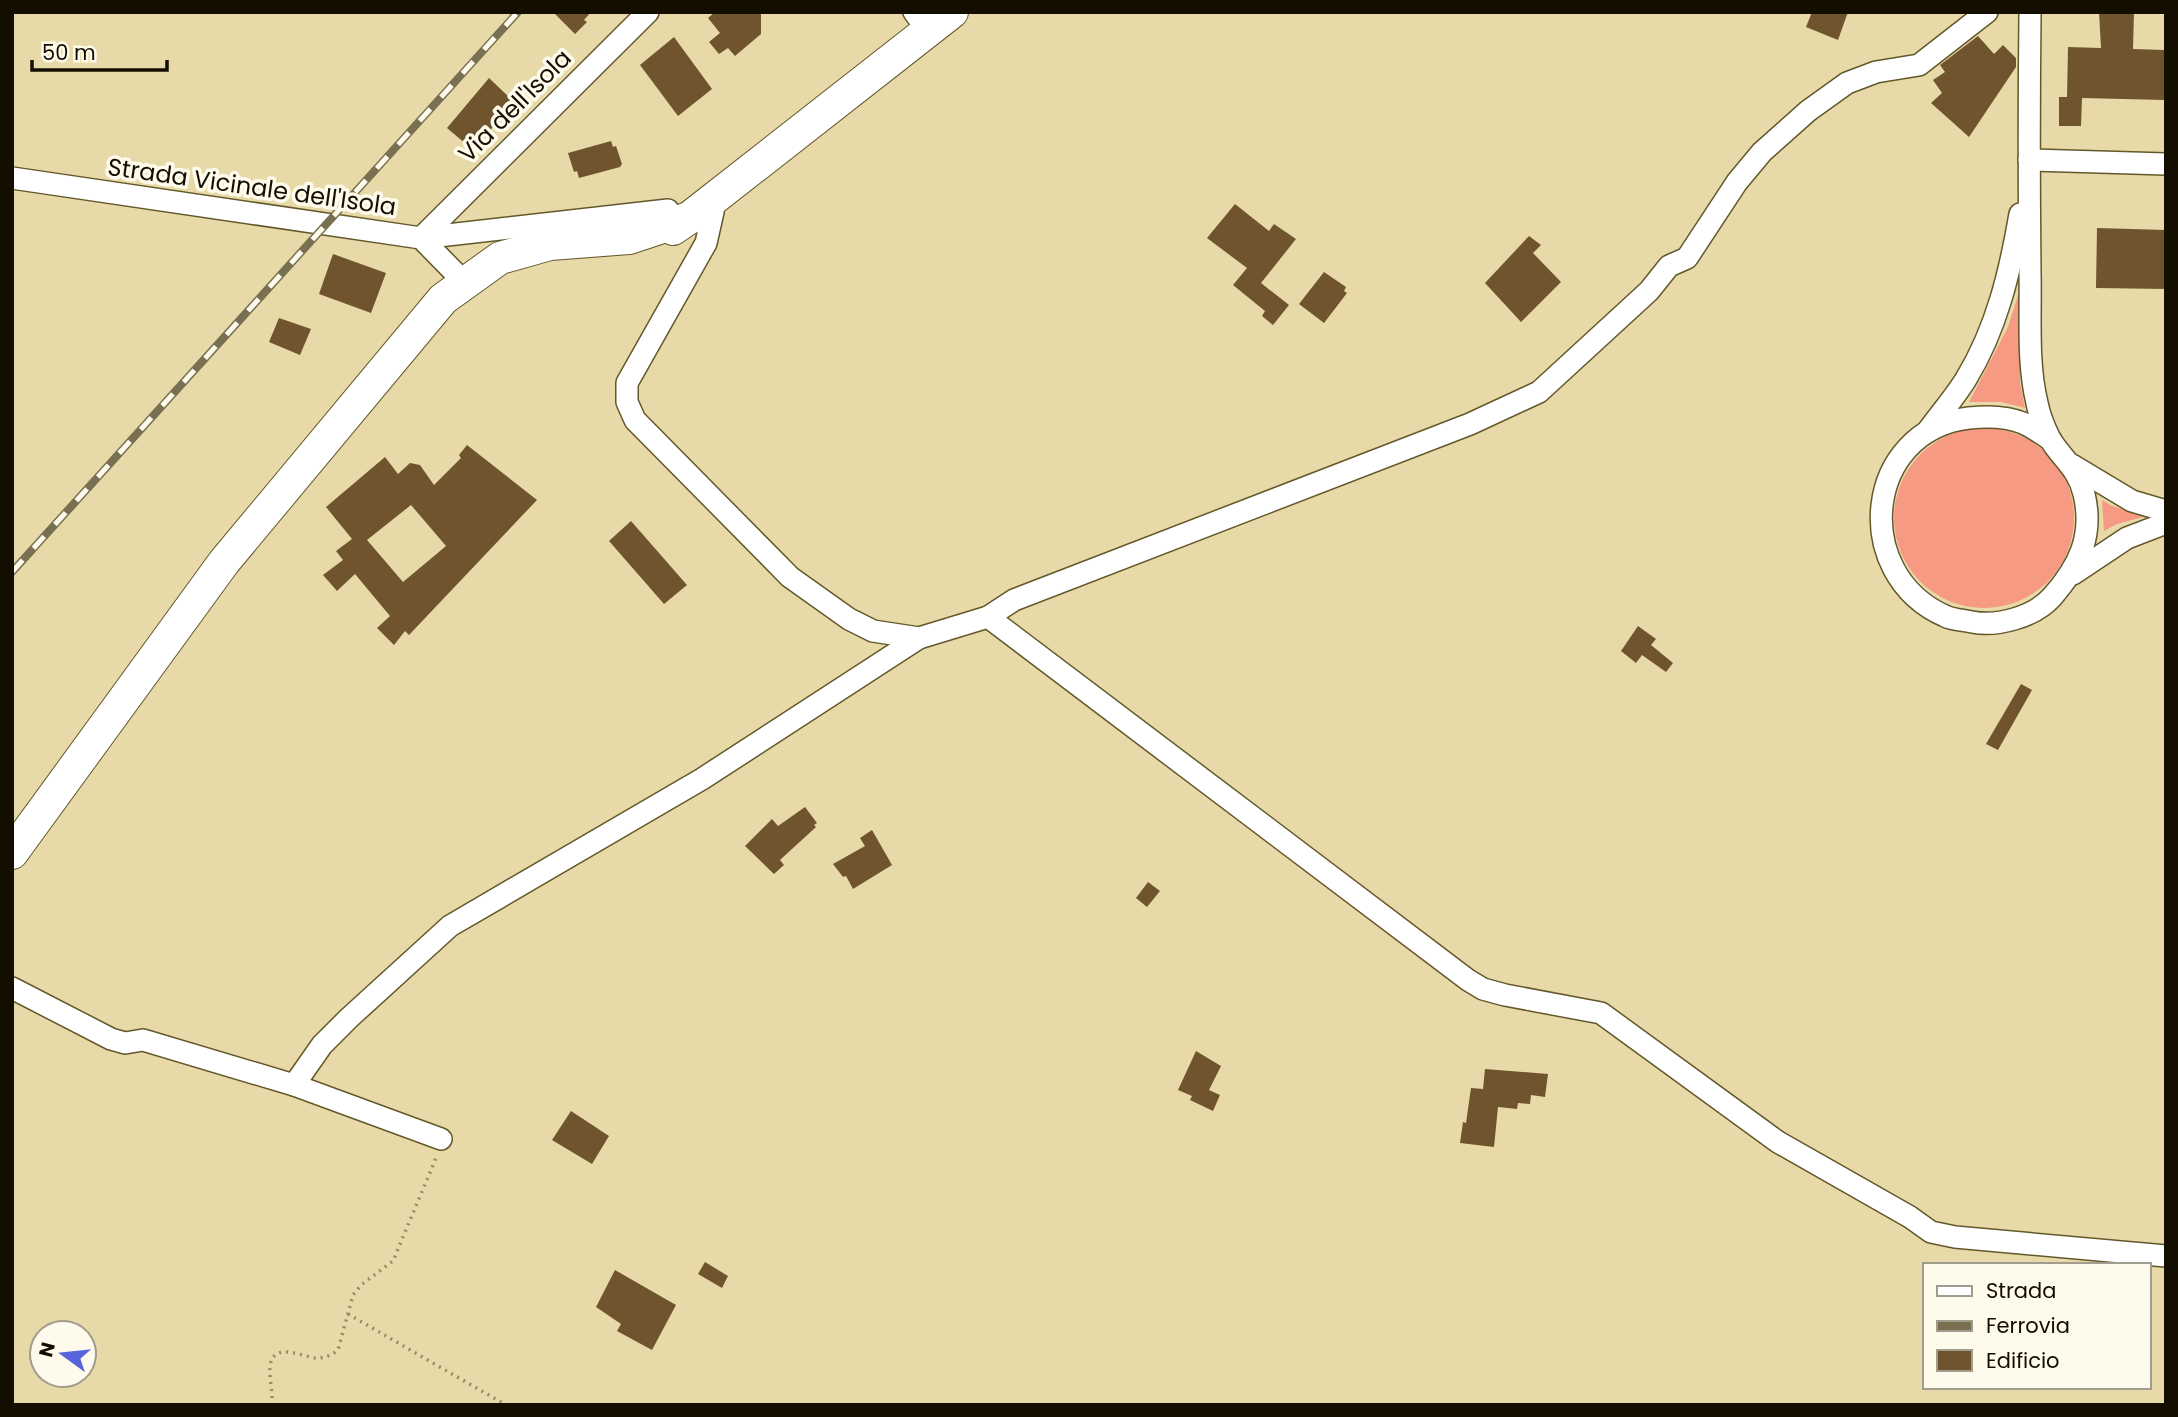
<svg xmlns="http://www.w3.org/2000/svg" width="2178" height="1417" font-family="Poppins,sans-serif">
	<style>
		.green { fill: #f69a83 }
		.building { fill: #70542d; fill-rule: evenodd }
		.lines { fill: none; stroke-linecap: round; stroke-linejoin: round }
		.street-casing { stroke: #63582a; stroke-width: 24 }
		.secondary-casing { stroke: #63582a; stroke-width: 34 }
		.path { stroke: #968c68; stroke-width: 3.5; stroke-dasharray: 2 5; stroke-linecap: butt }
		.street { stroke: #fff; stroke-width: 21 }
		.secondary { stroke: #fff; stroke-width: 32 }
		.rail-casing { stroke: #797051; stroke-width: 8 }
		.rail { stroke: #fefbec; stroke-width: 5; stroke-dasharray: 16; stroke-linecap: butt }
		.labels { text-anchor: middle; stroke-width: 7; stroke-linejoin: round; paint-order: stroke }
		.street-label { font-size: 24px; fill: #130e00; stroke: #fefbec }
	</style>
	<rect width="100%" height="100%" fill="#e7daa8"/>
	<!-- green -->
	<g class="green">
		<path d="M2020,289v94l5,25 -24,-6h-32l39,-75z"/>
		<circle cx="1984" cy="518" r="90"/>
		<path d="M2102,500l10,6 35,10 -30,8 -13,7z"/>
	</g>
	<!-- building -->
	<g class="building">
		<path d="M553,12h38l-7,8 3,2 -12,12z"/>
		<path d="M715,12h46v22l-26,22 -7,-8 -9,6 -10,-12 11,-9 -12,-15z"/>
		<path d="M1812,12h36l-10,28 -32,-13z"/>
		<path d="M2099,12h35l-1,37 32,1 -1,50 -82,-2 -1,28h-22v-29h8l1,-50 33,1z"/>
		<path d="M1978,36l16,18 9,-9 13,13v9l-47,70 -38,-34 11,-10 -9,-13 12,-8 -5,-7z"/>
		<path d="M674,37l38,52 -34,27 -38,-51z"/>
		<path d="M489,78l23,22 -3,3 2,3 -38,44 -26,-22z"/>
		<path d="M611,141l2,6 3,-1 6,18 -2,3 -41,11 -2,-7 -3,1 -6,-19z"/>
		<path d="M1235,204l34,27 5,-7 22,15 -35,44 28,22 -16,20 -11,-9 3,-5 -32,-26 14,-17 -40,-30z"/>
		<path d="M2097,228l69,2v59l-70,-1z"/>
		<path d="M1529,236l12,9 -8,8 28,29 -40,40 -36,-39z"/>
		<path d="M333,254l53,19 -15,40 -52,-19z"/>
		<path d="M1324,272l22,15 -2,4 3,2 -23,30 -25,-19z"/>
		<path d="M279,318l32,11 -11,26 -31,-13z"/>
		<path d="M467,445l70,55 -128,135 -4,-4 -11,14 -17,-17 13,-12 -35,-42 -18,17 -14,-16 20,-15 -7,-9 16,-12 -26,-32 59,-50 13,17 12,-11 10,2 14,20 27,-27 -2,-3zM411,505l35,41 -43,36 -36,-42z"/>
		<path d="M631,521l56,64 -23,19 -55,-63z"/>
		<path d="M1638,626l18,13 -5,6 22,18 -7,9 -24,-17 -6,8 -15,-12z"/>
		<path d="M2021,684l11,6 -34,60 -12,-6z"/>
		<path d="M805,807l12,16 -3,2 2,2 -36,33 4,5 -10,9 -29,-28 27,-27 6,7z"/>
		<path d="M872,830l20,35 -39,24 -7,-13 -3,1 -10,-13 32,-18 -5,-8z"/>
		<path d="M1148,882l12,9 -13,16 -11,-9z"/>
		<path d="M1196,1051l25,15 -12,24 11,5 -7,16 -23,-11 2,-4 -14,-6z"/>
		<path d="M1485,1069l63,5 -3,23 -14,-2 -1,9 -12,-1 -1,6 -19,-2 -4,40 -34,-4 3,-21 3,1 5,-35 12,1z"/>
		<path d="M571,1111l38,25 -17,28 -40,-24z"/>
		<path d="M705,1262l23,14 -6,12 -24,-14z"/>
		<path d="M615,1270l61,35 -24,45 -35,-19 4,-7 -25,-17z"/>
	</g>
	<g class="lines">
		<!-- street casing -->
		<g class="street-casing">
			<g id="street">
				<path d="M914,12l14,19"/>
				<path d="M2030,12c-1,87 -1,174 0,261 1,43 -3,89 7,130 2,11 8,26 13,36 12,20 28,29 34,55 10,42 -5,72 -32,103 -18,20 -55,30 -80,25 -9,-2 -19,-2 -27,-6 -95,-42 -81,-186 24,-198 18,-2 37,-2 54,5 9,4 19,11 28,17"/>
				<path d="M2029,160l137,4"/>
				<path d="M12,178l409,60 44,45"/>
				<path d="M713,200v12l-7,31 -79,140v19l8,18 155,157 59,42 24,12 46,7 69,-21 480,363 15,9 22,6 96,18 177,129 132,75 21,15 24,5 211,19"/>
				<path d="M421,238l227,-226"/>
				<path d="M421,238l247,-28"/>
				<path d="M1927,432c13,-18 28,-35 39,-53 31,-51 44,-107 54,-165"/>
				<path d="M2072,465l60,36 34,10"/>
				<path d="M2073,574l54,-36 39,-15"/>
				<path d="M988,617l26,-17 456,-176 69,-32 110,-101 20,-25 18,-8 50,-76 25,-30 46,-41 39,-28 29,-11 43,-7 68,-53"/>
				<path d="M12,988l99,51 14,4 18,-3 151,45 147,54"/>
				<path d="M294,1085l28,-40 27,-27 101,-92 252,-147 217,-141"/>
			</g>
		</g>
		<!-- secondary casing -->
		<g class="secondary-casing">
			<g id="secondary">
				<path d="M673,229l16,-11 263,-206"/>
				<path d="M12,853l212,-291 219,-263 57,-41 50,-14 79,-6 60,-20"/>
			</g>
		</g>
		<!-- path -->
		<g class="path">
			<path d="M348,1314l158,91"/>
			<path d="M272,1405c1,-13 -3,-26 -2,-39 4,-26 34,-8 47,-8 8,0 15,-3 21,-8l15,-55 8,-10 32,-24 43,-103"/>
		</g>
		<!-- street -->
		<use href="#street" class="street"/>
		<!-- secondary -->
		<use href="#secondary" class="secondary"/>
		<!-- rail casing -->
		<g class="rail-casing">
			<path id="rail" d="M12,572l506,-560"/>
		</g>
		<!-- rail -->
		<use href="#rail" class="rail"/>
	</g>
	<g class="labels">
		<!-- street labels -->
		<g class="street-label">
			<text transform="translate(515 106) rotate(-45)" y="8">Via dell'Isola</text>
			<text transform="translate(252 187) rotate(8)" y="8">Strada Vicinale dell'Isola</text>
		</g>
	</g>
	<!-- border -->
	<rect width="2178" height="1417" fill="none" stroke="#130e00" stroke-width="28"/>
	<!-- legend -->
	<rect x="1923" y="1263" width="228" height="126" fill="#fefbec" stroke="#a09c8e" stroke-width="2"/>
	<rect x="1937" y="1286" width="35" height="10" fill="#ffffff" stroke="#a09c8e" stroke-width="2"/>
	<text x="1986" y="1298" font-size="21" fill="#130e00">Strada</text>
	<rect x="1937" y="1321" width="35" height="10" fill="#797051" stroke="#a09c8e" stroke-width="2"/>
	<text x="1986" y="1333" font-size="21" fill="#130e00">Ferrovia</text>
	<rect x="1937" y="1350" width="35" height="21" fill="#70542d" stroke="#a09c8e" stroke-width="2"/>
	<text x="1986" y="1368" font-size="21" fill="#130e00">Edificio</text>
	<!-- north arrow -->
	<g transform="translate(63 1354) rotate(285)"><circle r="33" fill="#fefbec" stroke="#a09c8e" stroke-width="2"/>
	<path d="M0-5L12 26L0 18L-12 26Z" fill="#5964dc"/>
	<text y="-10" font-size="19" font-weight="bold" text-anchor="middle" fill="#130e00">N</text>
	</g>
	<!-- scale -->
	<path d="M32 60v10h135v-10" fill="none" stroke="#130e00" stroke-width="3.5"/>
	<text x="42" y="60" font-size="21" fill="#130e00" stroke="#fefbec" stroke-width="5" paint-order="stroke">50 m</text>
</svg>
